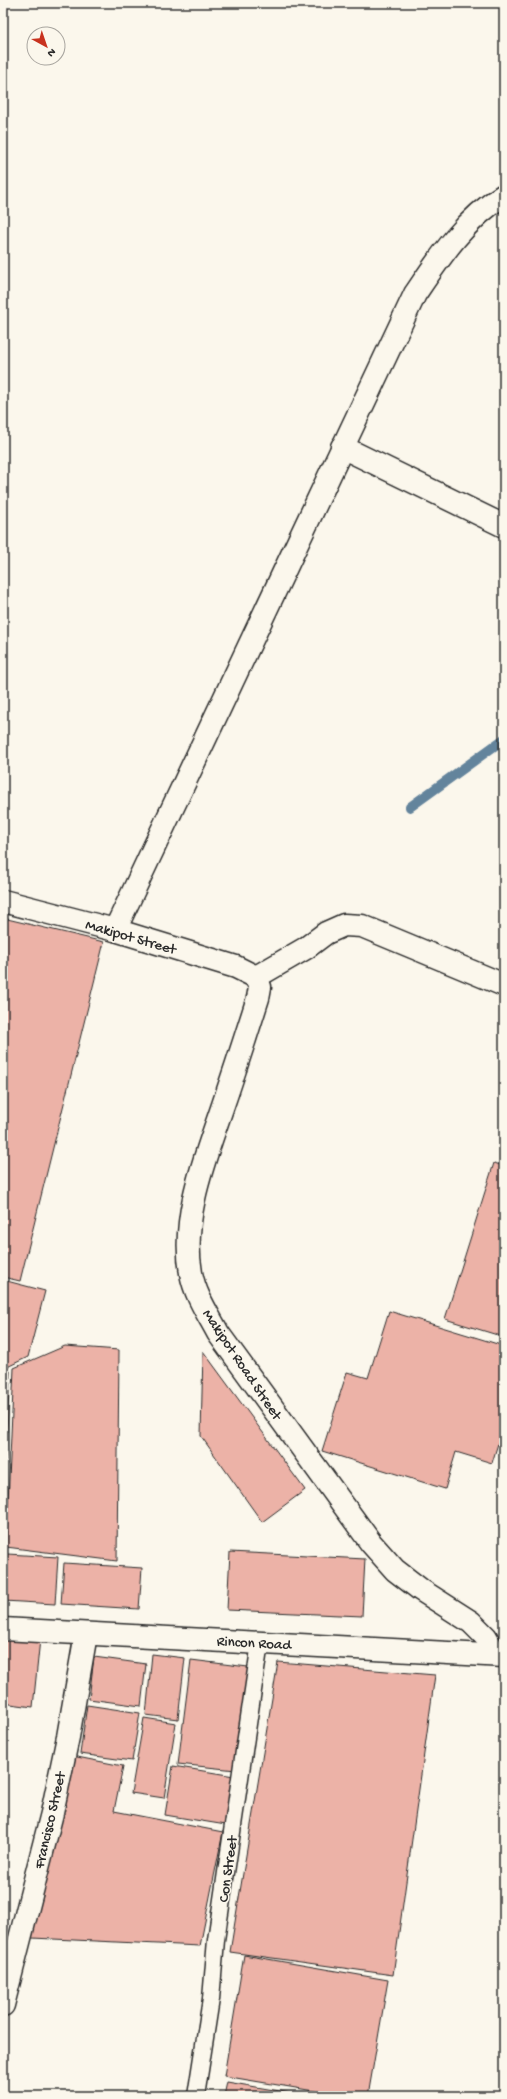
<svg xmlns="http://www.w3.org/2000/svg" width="507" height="2099" font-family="'Gochi Hand',sans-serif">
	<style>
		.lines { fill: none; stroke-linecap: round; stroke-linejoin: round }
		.stream { stroke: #64849c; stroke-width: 10 }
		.building { fill: #ecb2a7; stroke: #2b2b2b }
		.lane-casing { stroke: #2b2b2b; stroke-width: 19 }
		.street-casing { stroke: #2b2b2b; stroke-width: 25 }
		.secondary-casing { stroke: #2b2b2b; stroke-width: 25 }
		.lane { stroke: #fbf7ec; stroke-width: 16 }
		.street { stroke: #fbf7ec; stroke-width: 22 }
		.secondary { stroke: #fbf7ec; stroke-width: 22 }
		.labels { text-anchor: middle; stroke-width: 3; stroke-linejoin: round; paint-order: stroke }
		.street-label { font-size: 15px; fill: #2b2b2b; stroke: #fbf7ec }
	</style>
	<rect width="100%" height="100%" fill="#fbf7ec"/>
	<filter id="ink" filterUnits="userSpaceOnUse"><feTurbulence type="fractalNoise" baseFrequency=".025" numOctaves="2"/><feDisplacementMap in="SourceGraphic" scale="8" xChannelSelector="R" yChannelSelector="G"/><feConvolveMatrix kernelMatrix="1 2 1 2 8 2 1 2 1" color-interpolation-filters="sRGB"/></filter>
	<g filter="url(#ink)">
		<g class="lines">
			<!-- stream -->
			<path class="stream" d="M410,807l94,-68"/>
		</g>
		<!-- building -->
		<g class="building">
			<path d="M3,918l101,24 -84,339 -17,-4z"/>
			<path d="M494,1163l10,3v171l-59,-18z"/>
			<path d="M3,1280l42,11 -17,66 -25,12z"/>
			<path d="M389,1311l115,35v78l-12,39 -36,-11 -11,37 -123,-38 25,-79 21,6z"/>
			<path d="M65,1346l54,4 -2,211 -111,-14 8,-179z"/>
			<path d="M203,1351l102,139 -43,32 -61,-86z"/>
			<path d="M10,1371l-7,140v-137z"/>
			<path d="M230,1552l135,7 -3,57 -135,-6z"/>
			<path d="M7,1554l51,3 -3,47 -51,-3z"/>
			<path d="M64,1563l78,5 -3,41 -78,-5z"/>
			<path d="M3,1635l37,4 -7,68 -30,-4z"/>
			<path d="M152,1654l33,4 -7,61 -32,-4z"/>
			<path d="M94,1657l52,7 -5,42 -52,-7z"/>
			<path d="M191,1660l57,7 -12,103 -58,-6z"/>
			<path d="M278,1662l157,13 -42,300 -163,-23z"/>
			<path d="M87,1705l53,8 -8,48 -52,-7z"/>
			<path d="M144,1718l32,5 -12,75 -33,-5z"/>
			<path d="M72,1756l51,10 -9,45 109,21 -23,114 -168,-8z"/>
			<path d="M173,1766l61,10 -8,49 -61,-10z"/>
			<path d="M244,1955l144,25 -20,116h-24l-120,-20z"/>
			<path d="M227,2082l82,14h-85z"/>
		</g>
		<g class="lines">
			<!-- lane casing -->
			<g class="lane-casing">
				<path id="lane" d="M196,2096l15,-97 5,-59 44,-297"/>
			</g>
			<!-- street casing -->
			<g class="street-casing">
				<g id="street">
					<path d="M342,447l162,79"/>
					<path d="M3,901l112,29 121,37 20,10"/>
					<path d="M115,930l300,-636c25,-37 50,-75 89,-99"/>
					<path d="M256,977l4,10 -2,11c-12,38 -24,75 -37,113 -17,50 -40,107 -30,162 4,22 17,41 27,60l153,210 24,27 26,20 50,32 15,15 10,18"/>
					<path d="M256,977l50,-29 20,-15 18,-8 18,1 142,59"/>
					<path d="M3,2005l49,-192 16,-76 18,-103"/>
				</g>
			</g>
			<!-- secondary casing -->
			<g class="secondary-casing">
				<path id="secondary" d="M3,1629l501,27"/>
			</g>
			<!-- lane -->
			<use href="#lane" class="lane"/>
			<!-- street -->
			<use href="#street" class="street"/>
			<!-- secondary -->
			<use href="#secondary" class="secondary"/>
		</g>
	</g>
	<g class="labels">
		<!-- street labels -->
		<g class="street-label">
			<text transform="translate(131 936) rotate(16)" y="5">Makipot Street</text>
			<text transform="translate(243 1364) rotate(56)" y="5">Makipot Road Street</text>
			<text transform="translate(254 1642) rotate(3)" y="5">Rincon Road</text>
			<text transform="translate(49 1820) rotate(-77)" y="5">Francisco Street</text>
			<text transform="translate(227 1869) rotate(-82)" y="5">Con Street</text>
		</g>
	</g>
	<!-- margin -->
	<rect width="507" height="2099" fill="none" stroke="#fbf7ec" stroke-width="16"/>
	<rect x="8" y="8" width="491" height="2083" fill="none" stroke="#2b2b2b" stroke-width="1.5" filter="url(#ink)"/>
	<!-- north arrow -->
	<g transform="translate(46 46) rotate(140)"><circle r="19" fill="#fbf7ec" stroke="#a8a59f"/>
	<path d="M0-3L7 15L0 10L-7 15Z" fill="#c8321e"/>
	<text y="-6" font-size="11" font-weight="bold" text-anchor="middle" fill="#2b2b2b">N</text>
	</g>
</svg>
